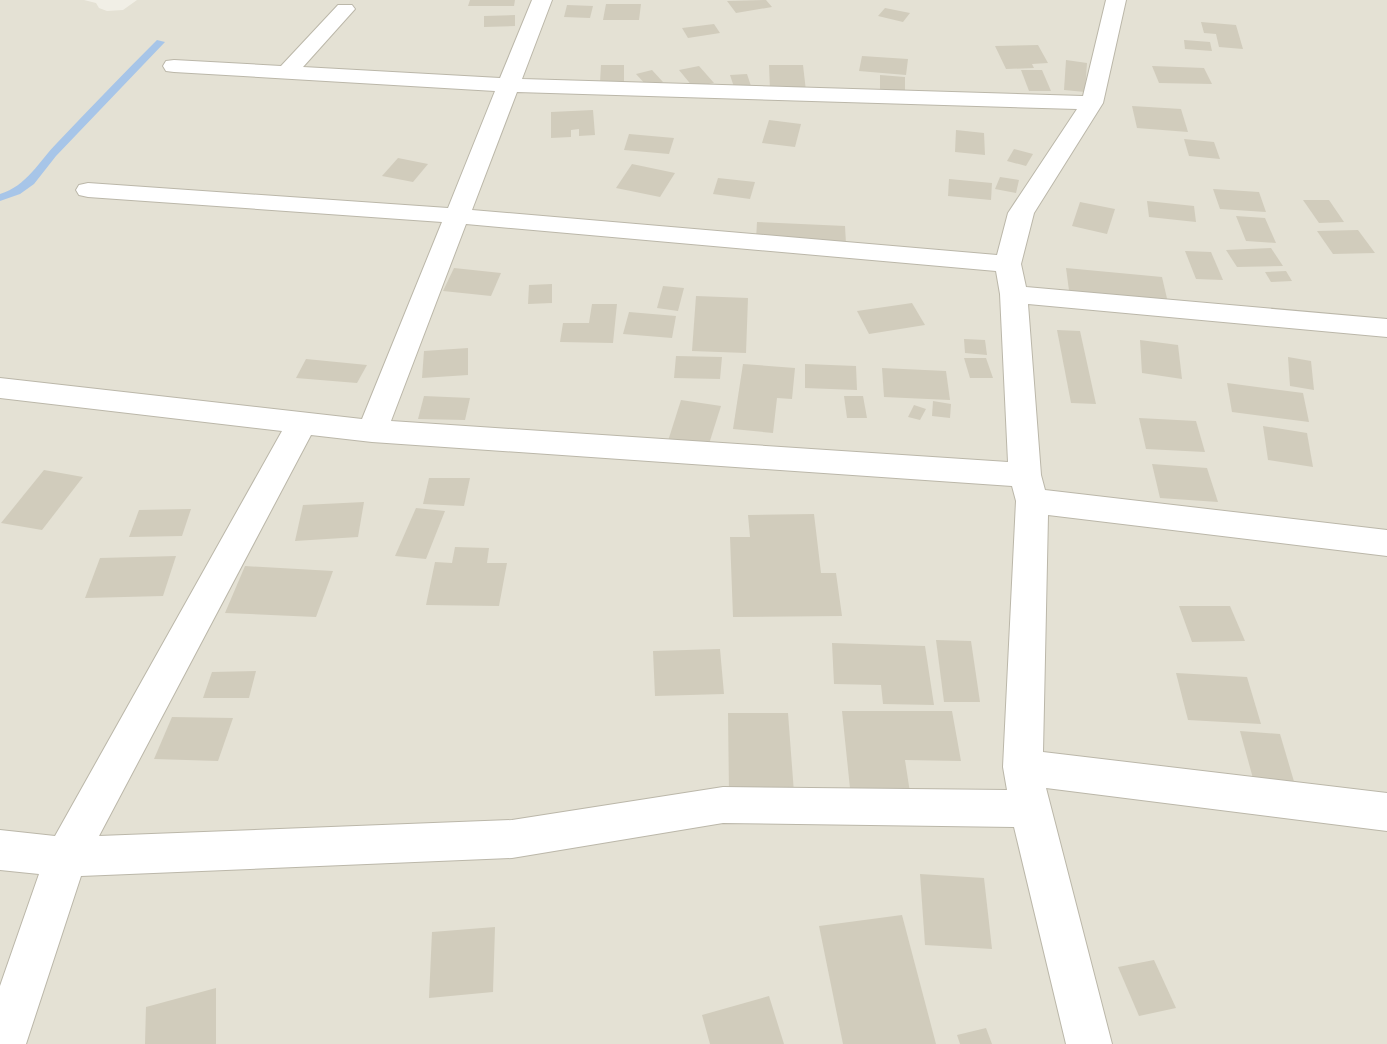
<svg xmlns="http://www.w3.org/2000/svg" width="1387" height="1044" font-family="Jost,sans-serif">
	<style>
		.residential { fill: #e4e1d4 }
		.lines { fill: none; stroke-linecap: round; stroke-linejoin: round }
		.stream { fill: #a7c5e8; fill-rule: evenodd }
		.building { fill: #d1ccbc }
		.minor-casing { stroke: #bbb7a9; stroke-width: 2 }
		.minor { fill: #fff; fill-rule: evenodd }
	</style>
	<rect width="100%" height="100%" fill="#f1efe6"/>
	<!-- residential -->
	<path class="residential" d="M0,0h84l12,3 3,5 8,3 16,-1 14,-10h1250v1044h-1387z"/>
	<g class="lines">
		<!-- stream -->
		<path class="stream" d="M157,40l8,2 -109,114 -22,28 -14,10 -20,7v-7c27,-8 39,-33 57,-51 33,-35 66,-69 100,-103z"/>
	</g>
	<!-- building -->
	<g class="building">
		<path d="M470,0h45l-1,6h-46z"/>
		<path d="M766,0l6,7 -36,6 -9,-12z"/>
		<path d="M606,4h35l-2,16h-36z"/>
		<path d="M567,5l26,1 -3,12 -26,-1z"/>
		<path d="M885,8l25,5 -7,9 -25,-6z"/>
		<path d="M515,15v11l-31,1v-11z"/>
		<path d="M1201,22l35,3 7,24 -24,-2 -3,-13 -12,-1z"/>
		<path d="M714,24l6,9 -32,5 -6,-10z"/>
		<path d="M1184,40l26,2 2,9 -27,-2z"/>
		<path d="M1038,45l10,18 -16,1 2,4 -28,1 -11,-23z"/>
		<path d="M862,56l46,3 -2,16 -47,-4z"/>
		<path d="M1066,60l21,3 -2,29 -21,-2z"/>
		<path d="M601,65h23v17l-24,1z"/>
		<path d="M769,65h34l3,26 -36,-1z"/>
		<path d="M699,66l15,17 -21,4 -14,-17z"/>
		<path d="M1152,66l52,2 8,16 -53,-1z"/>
		<path d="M652,70l11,12 -16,4 -11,-12z"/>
		<path d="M1021,70h21l9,21h-22z"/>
		<path d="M747,74l4,12 -17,1 -4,-12z"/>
		<path d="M880,75l25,2v18l-25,-2z"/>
		<path d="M1132,106l49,3 7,23 -51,-4z"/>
		<path d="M593,110l2,25 -16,1v-7l-8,1v7l-20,1v-26z"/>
		<path d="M769,120l32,4 -6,23 -33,-4z"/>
		<path d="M956,130l28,3 1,22 -30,-3z"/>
		<path d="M629,134l45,4 -5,16 -45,-4z"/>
		<path d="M1184,139l30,3 6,17 -31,-3z"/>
		<path d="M1014,149l19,5 -7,12 -19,-5z"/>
		<path d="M398,158l30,6 -15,18 -31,-6z"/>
		<path d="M632,164l43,9 -15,24 -44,-9z"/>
		<path d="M1000,177l19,3 -3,13 -21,-4z"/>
		<path d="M718,178l37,4 -5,17 -37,-5z"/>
		<path d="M949,179l43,4 -1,17 -43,-4z"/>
		<path d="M1213,189l46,3 7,20 -46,-3z"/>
		<path d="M1303,200h26l15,22 -25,1z"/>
		<path d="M1147,201l47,5 2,16 -47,-5z"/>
		<path d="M1080,202l35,7 -8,25 -35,-8z"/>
		<path d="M1236,216l29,2 11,25 -30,-2z"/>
		<path d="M757,222l88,4 1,18 -90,-4z"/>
		<path d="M1358,230l17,23 -42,1 -16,-23z"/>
		<path d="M1271,248l12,18 -46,1 -11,-17z"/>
		<path d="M1185,251l26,1 12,28 -27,-1z"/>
		<path d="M454,268l47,5 -10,23 -48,-5z"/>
		<path d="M1066,268l96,9 7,30 -99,-9z"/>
		<path d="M1286,271l6,10 -21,1 -6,-10z"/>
		<path d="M552,284v19l-24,1 1,-19z"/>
		<path d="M663,286l21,2 -6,23 -21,-3z"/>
		<path d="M696,296l52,2 -2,55 -54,-2z"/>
		<path d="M912,303l13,22 -56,9 -12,-23z"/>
		<path d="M592,304h25l-4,39 -53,-1 3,-19h26z"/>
		<path d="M629,312l47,4 -4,22 -49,-4z"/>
		<path d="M1057,330l23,1 16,73 -25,-1z"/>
		<path d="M964,339l21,1 2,15 -22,-2z"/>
		<path d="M1140,340l38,5 4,34 -40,-6z"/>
		<path d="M468,348v27l-46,3 2,-27z"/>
		<path d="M676,356l46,1 -2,22 -46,-1z"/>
		<path d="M1288,357l23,4 3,29 -24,-4z"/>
		<path d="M964,358h22l7,20h-23z"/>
		<path d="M306,359l61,6 -10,18 -61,-5z"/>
		<path d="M743,364l52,4 -3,31 -15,-1 -4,35 -40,-4z"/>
		<path d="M805,364l51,2 1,24 -52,-2z"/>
		<path d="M882,368l64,3 4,29 -66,-3z"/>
		<path d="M1227,383l76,10 6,29 -77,-10z"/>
		<path d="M424,396l46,2 -5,22 -47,-1z"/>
		<path d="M844,396h19l4,22h-20z"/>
		<path d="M681,400l40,6 -13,41 -40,-6z"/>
		<path d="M933,401l18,3 -1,14 -18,-2z"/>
		<path d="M914,405l12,4 -6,11 -12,-3z"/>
		<path d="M1139,418l57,3 9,31 -59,-3z"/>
		<path d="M1263,426l44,7 6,34 -45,-7z"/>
		<path d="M1152,464l55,4 11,34 -58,-4z"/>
		<path d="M44,470l39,7 -41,53 -41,-7z"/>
		<path d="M429,478h41l-6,28 -41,-2z"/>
		<path d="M364,502l-6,35 -63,4 8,-36z"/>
		<path d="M416,508l29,3 -19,48 -31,-3z"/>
		<path d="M191,509l-9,27 -53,1 10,-27z"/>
		<path d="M814,514l7,59h15l6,43 -109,1 -3,-80h20l-2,-22z"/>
		<path d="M455,547l34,1 -2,15h20l-8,43 -73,-1 9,-43 17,1z"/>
		<path d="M176,556l-13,40 -78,2 15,-40z"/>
		<path d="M245,566l88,5 -17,46 -91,-4z"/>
		<path d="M1179,606h51l15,35 -53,1z"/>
		<path d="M936,640l35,1 9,61h-36z"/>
		<path d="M832,643l93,3 9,59 -51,-1 -2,-19 -47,-1z"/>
		<path d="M720,649l4,45 -69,2 -2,-45z"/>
		<path d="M256,671l-7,27h-46l9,-26z"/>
		<path d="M1176,673l71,4 14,47 -73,-4z"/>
		<path d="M842,711h110l9,50 -56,-1 6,39 -60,-1z"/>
		<path d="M728,713h60l6,80h-65z"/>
		<path d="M172,717l61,1 -15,43 -64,-2z"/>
		<path d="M1240,731l40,3 18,61 -41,-2z"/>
		<path d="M920,874l64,4 8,71 -67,-4z"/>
		<path d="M902,915l34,129h-93l-24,-118z"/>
		<path d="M495,927l-2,65 -64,6 3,-66z"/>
		<path d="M1154,960l22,48 -37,8 -21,-49z"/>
		<path d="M216,988v56h-71l1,-37z"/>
		<path d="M769,996l15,48h-74l-8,-29z"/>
		<path d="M986,1028l6,16h-32l-3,-9z"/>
	</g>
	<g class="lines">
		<!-- minor casing -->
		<g class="minor-casing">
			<path id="minor" d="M532,0h20l-30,79 561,17 23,-96h20l-23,103 -69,110 -13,51 5,23 361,32v18l-359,-33 13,171 4,15 342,40v26l-339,-41 -5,237 344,41v38l-341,-43 66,256h-46l-52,-217 -291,-4 -211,35 -431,18 -55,168h-26v-58l39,-112 -39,-4v-40l55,6 227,-405 -282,-33v-20l362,41 80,-197 -354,-25 -9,-2 -3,-5 3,-5 9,-2 360,25 47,-117 -321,-19 -8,-1 -3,-5 3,-5 8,-1 107,6 57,-61h14l3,4 -52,58 197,11zM517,92l560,17 -69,104 -11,42 -525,-45zM466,224l530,47 4,23 8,168 -617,-41zM311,435l61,7 640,44 4,15 -13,266 4,23 -284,-3 -211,33 -413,16z"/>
		</g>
		<!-- minor -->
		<use href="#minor" class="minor"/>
	</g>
</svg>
